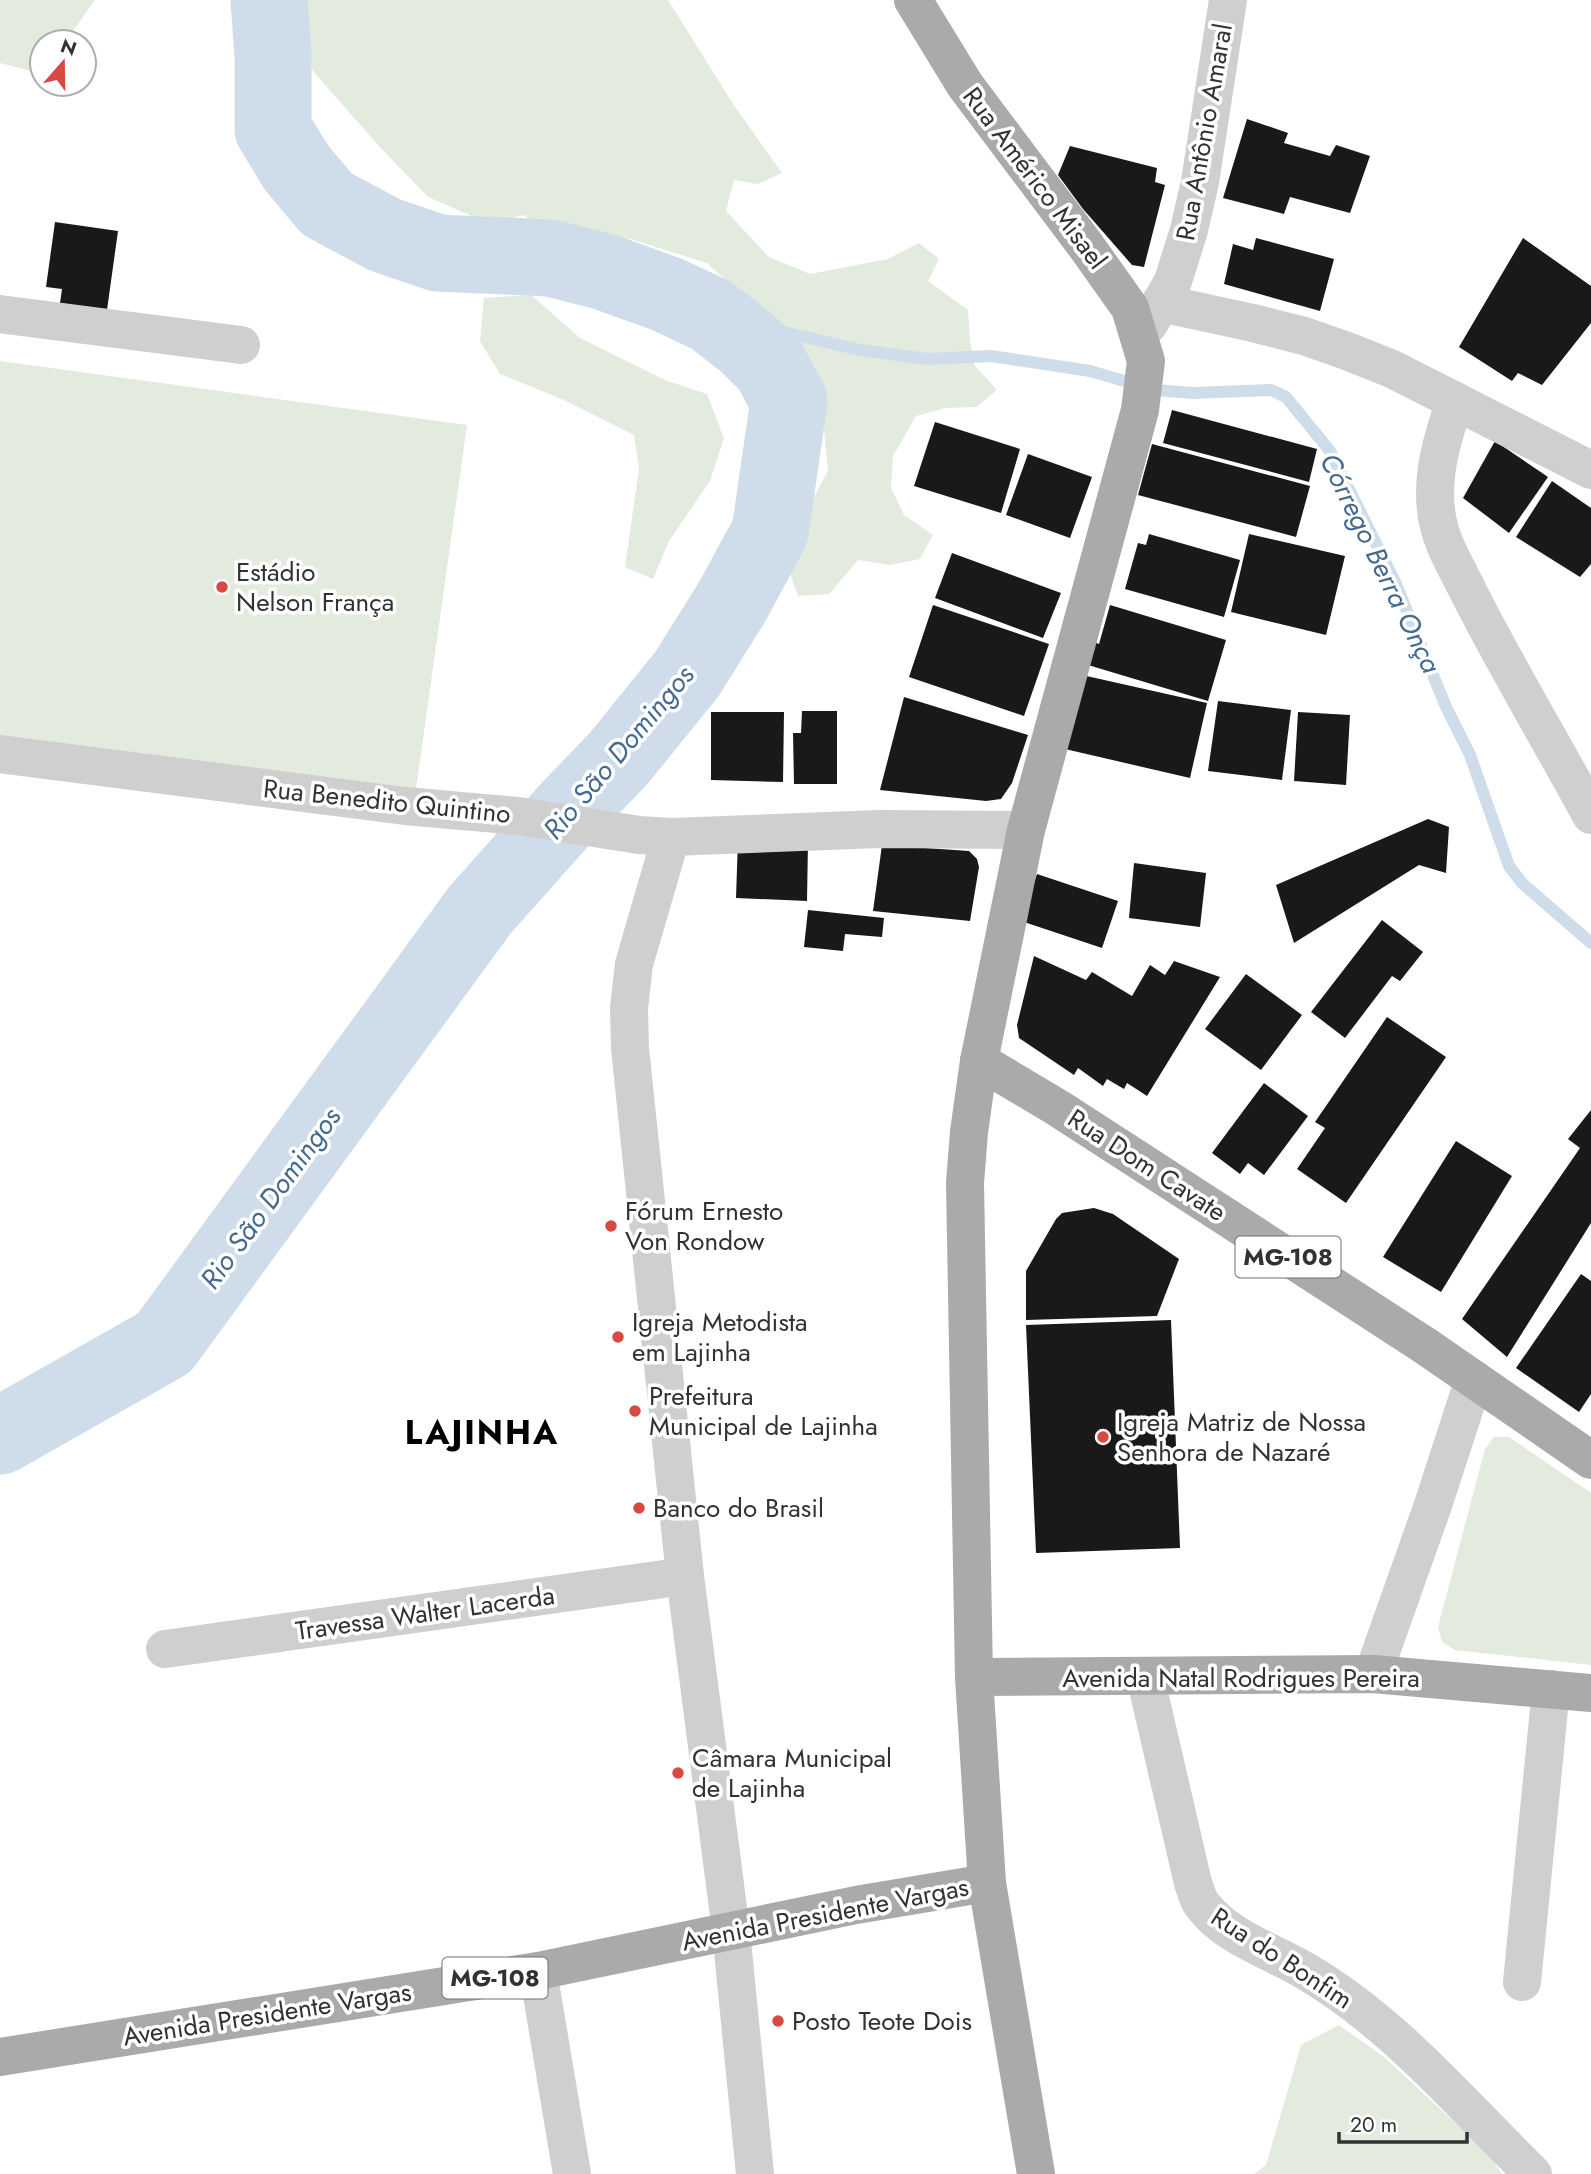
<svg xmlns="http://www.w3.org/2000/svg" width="1591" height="2174" font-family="Jost,sans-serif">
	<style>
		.green { fill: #e3eade }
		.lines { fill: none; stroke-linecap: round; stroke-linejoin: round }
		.stream { stroke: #cfddeb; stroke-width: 12 }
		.river { stroke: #cfddeb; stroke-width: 77 }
		.building { fill: #191919 }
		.minor { stroke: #cfcfcf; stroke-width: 38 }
		.major { stroke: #aaa; stroke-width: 38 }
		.poi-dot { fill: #d94944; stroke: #fff; stroke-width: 2.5 }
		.labels { text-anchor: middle; stroke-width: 7; stroke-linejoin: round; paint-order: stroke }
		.shield { fill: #fff; stroke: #707070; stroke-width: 2 }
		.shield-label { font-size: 24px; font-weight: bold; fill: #323232 }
		.street-label { font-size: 26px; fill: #323232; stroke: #fff }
		.poi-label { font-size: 26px; fill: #323232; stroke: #fff; text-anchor: start }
		.water-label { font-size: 28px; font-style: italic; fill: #456a8f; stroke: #fff }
		.district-label { font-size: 33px; font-weight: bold; letter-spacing: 2px; fill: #000; stroke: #fff }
	</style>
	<rect width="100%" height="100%" fill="#fff"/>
	<!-- green -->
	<g class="green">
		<path d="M0,0h95l-30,42h-23v32l-42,-11z"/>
		<path d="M294,0h374l67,107 47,66 -24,11 -24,-4 -8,31 43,46 41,17 78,-15 31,-16 20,16 -11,22 40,29 2,31 5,25 22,24 -21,17 -31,1 -29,8 -23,40 -2,32 13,27 29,20 -13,24 -30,6 -32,-5 -29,34 -31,2 -15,-42 45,-83 -8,-81 -58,-77 -55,-50 -77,-24h-74l-32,-24 -36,8 -60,-26 -50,-52 -65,-74 -19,-51z"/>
		<path d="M531,295l49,43 85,42 42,14 17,44 -14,43 -41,60 -16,38 -28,-12 14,-98 -5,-34 -70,-35 -64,-26 -20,-33 4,-43z"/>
		<path d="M0,361l467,64 -52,371 -415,-47z"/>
		<path d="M1494,1437h15l82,56v172l-136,-15 -13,-8 -4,-15 47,-178z"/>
		<path d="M1339,2025l45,32 106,98 12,19h-248l12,-9 35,-120z"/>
	</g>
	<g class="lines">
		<!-- stream -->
		<path class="stream" d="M711,315l149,35 67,9 64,-3 99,15 65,19 38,3 78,-3 15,7 44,54 66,133 50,123 24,48 39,111 13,17 69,60"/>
		<!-- river -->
		<path class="river" d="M0,1436l164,-93 316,-433 90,-101 49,-51 68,-84 45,-72 38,-70 19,-131 -19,-35 -22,-22 -37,-29 -45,-21 -61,-22 -55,-14 -112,-5 -53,-18 -58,-31 -31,-37 -23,-38v-73l-4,-56"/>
	</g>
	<!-- building -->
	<g class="building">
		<path d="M1247,119l41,14 -4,10 46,13 6,-11 34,11 -20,57 -60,-16 -6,17 -61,-16z"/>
		<path d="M1070,146l87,22 -2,14 10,3 -21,82 -12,-2 -49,-56 -25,-34z"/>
		<path d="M55,222l63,9 -11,79 -47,-7 2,-14 -16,-2z"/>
		<path d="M1256,238l78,21 -14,52 -96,-27 9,-40 20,6z"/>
		<path d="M1523,238l68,48v37l-49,62 -24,-12 -6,8 -53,-34z"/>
		<path d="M1172,410l145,39 -8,33 -146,-39z"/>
		<path d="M935,422l85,27 -19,64 -87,-27z"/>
		<path d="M1495,441l53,36 -39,56 -46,-35z"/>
		<path d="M1152,444l158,42 -14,51 -158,-42z"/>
		<path d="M1028,454l64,23 -22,61 -64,-23z"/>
		<path d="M1552,481l39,27v56l-11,13 -64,-40z"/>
		<path d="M1149,534l91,26 -16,57 -99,-28 13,-46 8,2z"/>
		<path d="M1249,534l96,22 -19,79 -95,-23z"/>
		<path d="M952,553l109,40 -18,45 -108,-40z"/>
		<path d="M933,605l116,39 -25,72 -115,-39z"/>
		<path d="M1110,605l116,35 -18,61 -120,-36 6,-23 5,2z"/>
		<path d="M1082,675l125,28 -17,75 -125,-29z"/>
		<path d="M904,697l124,38 -16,48 -11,16 -15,2 -106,-11z"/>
		<path d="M1218,701l73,9 -9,70 -74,-9z"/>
		<path d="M802,711h35v73h-43l-1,-51h8z"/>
		<path d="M711,712h73l-1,70 -72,-2z"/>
		<path d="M1298,712l52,3 -4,70 -52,-4z"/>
		<path d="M1428,819l21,8 -3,46 -27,-8 -125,78 -18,-58z"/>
		<path d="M738,839l70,2 -1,60 -71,-3z"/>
		<path d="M882,845l87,6 8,8 2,8 -9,54 -97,-10z"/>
		<path d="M1134,863l72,10 -6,54 -71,-9z"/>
		<path d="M1037,874l81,27 -16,47 -81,-27z"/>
		<path d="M808,910l76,8 -2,19 -37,-3 -2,17 -39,-4z"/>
		<path d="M1382,920l41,32 -23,29 -8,-5 -47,62 -34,-26z"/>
		<path d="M1034,956l52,24 6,-8 40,24 18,-31 15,10 9,-14 46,16 -73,119 -20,-13 -3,6 -17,-10 -4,7 -25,-18 -4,7 -55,-37 -2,-13z"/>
		<path d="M1246,974l56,41 -41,55 -56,-41z"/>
		<path d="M1387,1017l59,40 -100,146 -49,-34 28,-41 -10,-6z"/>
		<path d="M1264,1083l44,33 -44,59 -16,-12 -8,11 -28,-21z"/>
		<path d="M1591,1110v113l-84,134 -45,-38 118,-171 -12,-9z"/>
		<path d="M1456,1141l56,35 -71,116 -58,-35z"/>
		<path d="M1094,1208l19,6 66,45 -22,57 -131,4v-49l30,-52 6,-6z"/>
		<path d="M1581,1274l10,7v113l-12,18 -63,-44z"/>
		<path d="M1171,1320l9,228 -144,5 -10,-228z"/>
	</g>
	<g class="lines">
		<!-- minor -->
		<g class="minor">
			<path d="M1160,303l93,20 51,13 43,15 45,18 199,101"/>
			<path d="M0,314l241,31"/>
			<path d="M1149,324l24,-43 16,-51 11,-48 28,-182"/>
			<path d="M1455,401c-13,38 -26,80 -17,121 5,25 21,50 32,73 38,75 81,146 121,220"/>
			<path d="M0,754l405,52 113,10 121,19 32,2 208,-8 147,1"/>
			<path d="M671,837l-37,127 -5,44 1,40 55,528 46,355 24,243"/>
			<path d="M165,1649l520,-73"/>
			<path d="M1373,1674l60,-169 41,-126"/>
			<path d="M1145,1676l48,207c3,8 5,18 11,24 24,31 70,45 103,65 87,51 154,132 226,202"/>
			<path d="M538,1971l34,203"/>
			<path d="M1522,1982l29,-293"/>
		</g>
		<!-- major -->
		<g class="major">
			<path d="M913,0l52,85 121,161 44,62 16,53 -6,49 -114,420 -47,231 -10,71 -4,51 9,494 13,206 49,291"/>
			<path d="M979,1061l79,47 366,237 167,115"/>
			<path d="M974,1677l399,-3 218,19"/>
			<path d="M0,2057l538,-86 318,-66 131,-22"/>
		</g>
	</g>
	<!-- markers -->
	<g class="poi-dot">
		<circle cx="222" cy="587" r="7"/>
		<circle cx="611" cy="1226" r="7"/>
		<circle cx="618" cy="1337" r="7"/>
		<circle cx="635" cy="1411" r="7"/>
		<circle cx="1103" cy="1437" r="7"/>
		<circle cx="639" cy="1508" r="7"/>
		<circle cx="678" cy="1773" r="7"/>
		<circle cx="778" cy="2021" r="7"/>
	</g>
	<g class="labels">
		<!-- shield labels -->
		<g class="shield">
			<rect x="1235.5" y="1236.5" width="105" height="41" rx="5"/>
			<rect x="442.5" y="1957.5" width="105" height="41" rx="5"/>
		</g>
		<g class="shield-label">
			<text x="1288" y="1265">MG-108</text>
			<text x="495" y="1986">MG-108</text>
		</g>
		<!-- street labels -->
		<g class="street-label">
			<text transform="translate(1204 132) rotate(-80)" y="9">Rua Antônio Amaral</text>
			<text transform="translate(1035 178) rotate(53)" y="9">Rua Américo Misael</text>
			<text transform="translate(387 801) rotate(6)" y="9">Rua Benedito Quintino</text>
			<text transform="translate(1147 1165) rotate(33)" y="9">Rua Dom Cavate</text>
			<text transform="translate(425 1613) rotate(-8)" y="9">Travessa Walter Lacerda</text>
			<text x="1241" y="1687">Avenida Natal Rodrigues Pereira</text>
			<text transform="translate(825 1914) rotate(-11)" y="9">Avenida Presidente Vargas</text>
			<text transform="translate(1282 1958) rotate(33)" y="9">Rua do Bonfim</text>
			<text transform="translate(267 2014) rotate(-9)" y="9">Avenida Presidente Vargas</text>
		</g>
		<!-- poi labels -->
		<g class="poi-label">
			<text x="236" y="581">Estádio<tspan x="236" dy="30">Nelson França</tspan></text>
			<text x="625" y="1220">Fórum Ernesto<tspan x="625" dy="30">Von Rondow</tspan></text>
			<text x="632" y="1331">Igreja Metodista<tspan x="632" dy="30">em Lajinha</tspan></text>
			<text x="649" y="1405">Prefeitura<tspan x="649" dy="30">Municipal de Lajinha</tspan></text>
			<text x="1117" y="1431">Igreja Matriz de Nossa<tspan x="1117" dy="30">Senhora de Nazaré</tspan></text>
			<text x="653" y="1517">Banco do Brasil</text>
			<text x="692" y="1767">Câmara Municipal<tspan x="692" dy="30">de Lajinha</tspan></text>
			<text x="792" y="2030">Posto Teote Dois</text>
		</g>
		<!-- water labels -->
		<g class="water-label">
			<text transform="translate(1381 563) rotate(64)" y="10">Córrego Berra Onça</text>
			<text transform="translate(618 752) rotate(-50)" y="10">Rio São Domingos</text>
			<text transform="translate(270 1198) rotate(-54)" y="10">Rio São Domingos</text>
		</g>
		<!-- district labels -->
		<g class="district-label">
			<text x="482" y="1444">LAJINHA</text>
		</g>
	</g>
	<!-- north arrow -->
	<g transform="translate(63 63) rotate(20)"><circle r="33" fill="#ffffff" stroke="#adadad" stroke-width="2"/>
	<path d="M0-5L12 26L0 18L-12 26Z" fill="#d94944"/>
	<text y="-10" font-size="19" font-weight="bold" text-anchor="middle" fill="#323232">N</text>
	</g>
	<!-- scale -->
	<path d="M1339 2132v10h128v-10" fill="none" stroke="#323232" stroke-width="3.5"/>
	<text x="1350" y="2132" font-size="21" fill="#323232" stroke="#ffffff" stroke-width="5" paint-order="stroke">20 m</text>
</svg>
